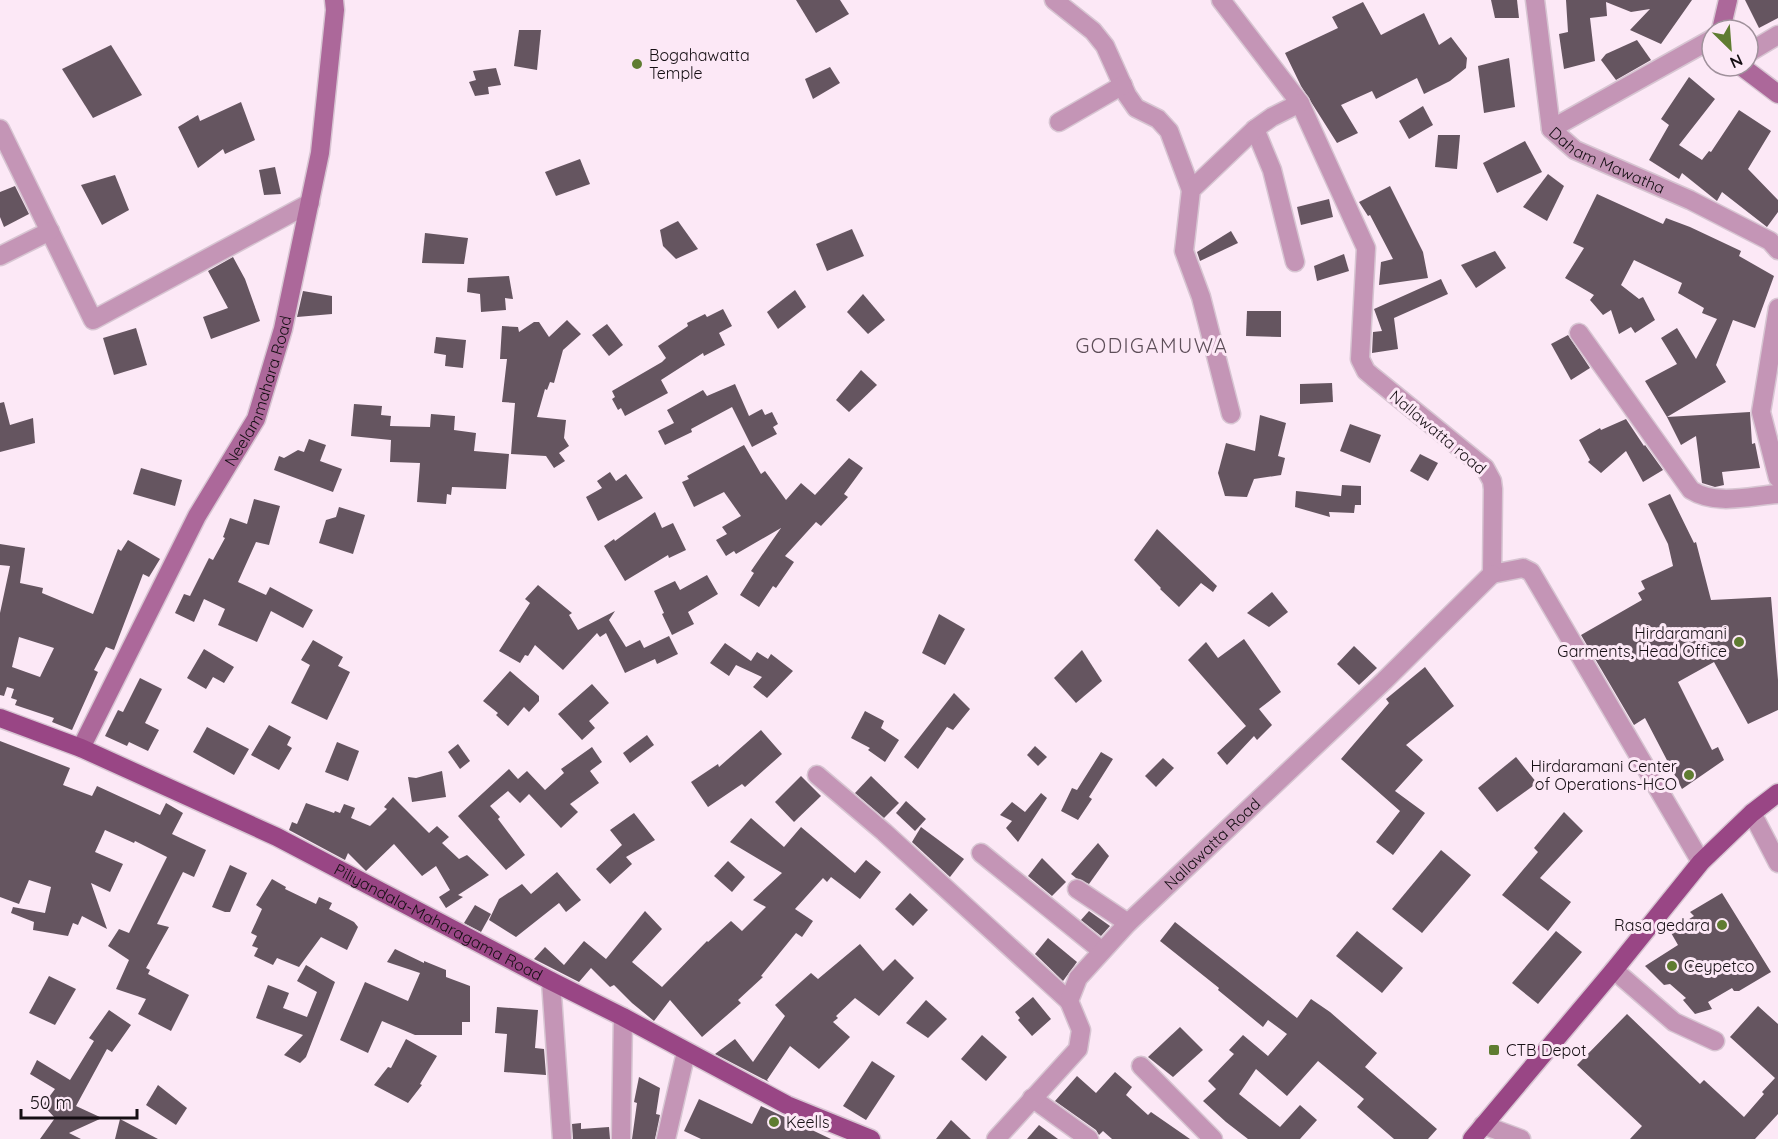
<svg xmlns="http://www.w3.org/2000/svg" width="1778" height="1139" font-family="Quicksand,sans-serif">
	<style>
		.building { fill: #655560; fill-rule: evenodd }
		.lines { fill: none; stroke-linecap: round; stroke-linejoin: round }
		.street-casing { stroke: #d7c5d2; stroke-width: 21 }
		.secondary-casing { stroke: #d7c5d2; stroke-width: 21 }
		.primary-casing { stroke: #d7c5d2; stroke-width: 21 }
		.street { stroke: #c495b6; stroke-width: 18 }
		.secondary { stroke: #ac689a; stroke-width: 18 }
		.primary { stroke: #994685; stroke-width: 18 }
		.poi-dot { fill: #5f7c31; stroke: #fce8f6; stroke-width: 2 }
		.labels { text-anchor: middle; stroke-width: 6; stroke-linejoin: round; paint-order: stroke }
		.poi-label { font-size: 16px; fill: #160f14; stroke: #fce8f6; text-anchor: start }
		.street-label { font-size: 16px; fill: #160f14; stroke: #fce8f6 }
		.quarter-label { font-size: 20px; letter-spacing: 1.5px; fill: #5e4e59; stroke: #fce8f6 }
	</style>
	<rect width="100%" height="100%" fill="#fce8f6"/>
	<!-- building -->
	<g class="building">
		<path d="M796,0h44l9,14 -33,19z"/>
		<path d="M1491,0h26l2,18h-24z"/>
		<path d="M1566,0h126l-31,44 -31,-14 20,-21 -19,3 -25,-10 1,14 -17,2 5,43 -31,8 -5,-35 9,-2z"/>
		<path d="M1745,0h33v18l-19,10z"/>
		<path d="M1363,2l18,33 43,-22 15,32 12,-8 16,21 -1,10 -16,13 -26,13 -7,-16 -41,21 -4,-8 -31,14 17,28 -21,10 -36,-57 -16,-33 53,-25 -6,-11z"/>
		<path d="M519,30h22l-4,40 -23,-4z"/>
		<path d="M1637,40l14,20 -35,20 -15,-20 5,-6z"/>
		<path d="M111,45l31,50 -49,23 -31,-49z"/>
		<path d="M1509,58l6,49 -31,6 -6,-47z"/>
		<path d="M830,67l10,16 -27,16 -8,-20z"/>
		<path d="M496,68l5,17 -13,2 1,7 -14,2 -6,-14 7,-2 -3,-9z"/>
		<path d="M1689,77l26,22 -36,46 23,15 7,-9 2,1 28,-42 32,21 -23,38 30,31v12l-11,15 -45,-35 -5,9 -35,-28 -3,6 -30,-19 20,-35 -8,-6z"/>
		<path d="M241,102l14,38 -30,14 -2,-5 -25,19 -20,-41 20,-12 2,6z"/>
		<path d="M1423,106l10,19 -24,14 -10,-18z"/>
		<path d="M1438,135h22l-3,34 -22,-2z"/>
		<path d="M1525,141l17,31 -45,21 -14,-30z"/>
		<path d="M580,159l10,25 -34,12 -11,-24z"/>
		<path d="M275,167l6,27 -17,1 -5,-25z"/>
		<path d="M1548,174l16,12 -17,35 -24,-14z"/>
		<path d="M115,175l14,35 -27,15 -21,-40z"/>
		<path d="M15,186l14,28 -25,13 -4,-10v-25z"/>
		<path d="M1390,186l33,66 5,26 -49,7 2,-23 12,-3 -23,-44 -2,1 -9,-14z"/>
		<path d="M1597,194l66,30 3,-6 24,9 51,24 -2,5 35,20 -19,52 -22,-8 -17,45 10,17 -59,35 -22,-36 32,-17 -16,-26 16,-10 19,31 21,-40 -15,-6 2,-5 -26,-15 4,-10 -48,-23 -13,25 18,14 4,-2 12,23 -20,13 -4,-6 -12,7 -8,-24 -8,5 -13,-15 4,-5 -29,-17 19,-30 -11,-5z"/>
		<path d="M1329,199l4,18 -32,8 -4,-18z"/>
		<path d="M678,221l20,28 -22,10 -13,-13 -3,-16z"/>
		<path d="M852,229l12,27 -37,15 -11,-27z"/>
		<path d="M1231,231l7,12 -38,18 -3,-9z"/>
		<path d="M425,233l43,5 -4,26 -42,-1z"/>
		<path d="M1495,251l11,17 -30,20 -15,-23z"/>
		<path d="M1344,254l5,17 -32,10 -3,-15z"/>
		<path d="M233,257l12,22 15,42 -49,18 -8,-22 25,-9 -20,-37z"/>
		<path d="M509,276l4,23 -8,-1 1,12 -25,2 -1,-18 -13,-2 1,-14z"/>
		<path d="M1441,279l7,15 -54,24 4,31 -26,4 1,-21 9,-1 -8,-22z"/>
		<path d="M795,290l11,17 -28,22 -11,-17z"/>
		<path d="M303,291l29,5v18l-35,3z"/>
		<path d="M863,294l22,26 -17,14 -21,-22z"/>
		<path d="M723,309l9,17 -13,7 6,12 -21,11 -1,-3 -42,27 7,13 -43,23 -4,-8 -3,2 -6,-11 3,-2 -3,-6 50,-29 4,-4 -8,-12 30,-20 -1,-3 18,-9 2,3z"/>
		<path d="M1247,311h34v26l-35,-1z"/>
		<path d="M567,320l14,14 -18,16 -9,33 -4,-1 -3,8 -2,-1 -8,28 29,3 -2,18 5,8 -10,7 6,8 -11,7 -8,-12 -35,-2 4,-51 -13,-1 5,-43h-7l2,-33 16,1 1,5 15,-10h5l10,15z"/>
		<path d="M607,324l16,21 -14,11 -17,-21z"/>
		<path d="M136,328l11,37 -33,10 -11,-37z"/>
		<path d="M1568,335l22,33 -19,12 -20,-36z"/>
		<path d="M436,337l30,3 -3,28 -18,-2 1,-11 -12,-2z"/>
		<path d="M861,370l16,15 -28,27 -13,-12z"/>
		<path d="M1332,383l1,19 -33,2v-20z"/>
		<path d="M735,384l14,32 13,-7 3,6 7,-3 6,12 -5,3 4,7 -25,13 -20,-40 -41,22 1,3 -27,13 -7,-14 16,-8 -7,-13 36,-20 4,6z"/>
		<path d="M4,402l6,23 23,-7 2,25 -35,9v-49z"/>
		<path d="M354,404l28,2 -1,9 10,1 -1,10 40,1 1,-13 24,2 -1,14 22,3 -2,18 35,3 -3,35 -54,-2 -1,8 -4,-1 -1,10 -29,-2 3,-39 -30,-1 1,-22 -40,-4z"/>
		<path d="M1750,412l2,32 3,-1 5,25 -38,4 2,13 -9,2 -13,-4 -6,-47 -15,9 -14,-28z"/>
		<path d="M1260,415l26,8 -8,33 7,2 -4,17 -27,4 -7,18 -22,-1 -7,-23 8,-30 29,8z"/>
		<path d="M1626,419l18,27 1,-1 18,25 -20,12 -17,-31 -25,22 -13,-11 2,-2 -11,-20 21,-12 1,2z"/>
		<path d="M1350,424l31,11 -11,28 -30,-12z"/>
		<path d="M309,439l17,6 -6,16 22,8 -9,23 -59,-22 5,-14 5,2 14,-8 6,2z"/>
		<path d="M744,445l17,29 4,-3 21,29 15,-17 14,12 34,-37 14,10 -19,26 4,3 -27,29 -5,-4 -31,34 9,6 -18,26 -3,-2 -14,21 -19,-12 14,-22 -3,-2 30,-43 -45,26 -2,-3 -8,5 -10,-16 11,-6 -5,-7 19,-11 -17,-24 -30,15 -12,-25 7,-3 -2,-3z"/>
		<path d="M1420,454l18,9 -10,18 -18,-10z"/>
		<path d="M141,468l41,12 -7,26 -42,-12z"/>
		<path d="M610,472l6,9 10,-7 17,24 -45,23 -12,-24 16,-9 -5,-7z"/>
		<path d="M1342,485l19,1v19h-6l-1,8 -25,-1 1,5 -35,-10 1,-16 45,5z"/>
		<path d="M1670,494l24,49 2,-1 15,58 60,-3 7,83v30l-30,14 -34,-62 -36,20 34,68 6,-3 6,13 -42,29 -37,-71 -11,7 -53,-90 61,-35 -4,-7 7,-4 -4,-8 32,-15 -5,-22 -20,-40z"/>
		<path d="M254,499l26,7 -11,39 -13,-3 -18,40 28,13 4,-8 43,23 -10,18 -32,-17 -14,31 -39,-17 7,-16 -21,-10 -10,23 -19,-9 9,-19 6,2 19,-38 4,2 12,-22 -2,-1 7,-19 17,6z"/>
		<path d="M339,507l26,8 -12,39 -34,-11 7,-23 10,-3z"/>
		<path d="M655,512l7,16 11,-5 13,27 -17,8 -1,-3 -43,26 -21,-35 10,-7 1,2z"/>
		<path d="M1157,529l60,57 -4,6 -12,-9 -22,24 -19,-18 1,-1 -27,-28z"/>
		<path d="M128,540l32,19 -11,18 -6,-3 -29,76 -8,-3 -12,23 4,2 -26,58 -20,-8 2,-4 -39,-13 2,-5 -6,-2 3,-9 -7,-2 -3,9 -4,-1v-82l10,-47 -10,-1v-21l25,4 -5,35 23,5 -1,5 51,21 25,-65 3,2zM19,637l35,11 -14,29 -28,-10z"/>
		<path d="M707,575l11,19 -30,18 6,12 -22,11 -10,-21 2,-1 -10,-22 21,-10 5,9z"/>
		<path d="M538,585l34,28 -3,2 9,15 37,-19 -6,9 17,27 14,-7 4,8 25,-12 9,18 -21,10 -2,-5 -30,14 -19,-40 -6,4 -3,-4 -34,37 -28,-25 -7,11 -3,-1 -5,8 -21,-12 31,-48 -5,-4z"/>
		<path d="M1272,592l16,20 -19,15 -22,-14z"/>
		<path d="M939,614l26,15 -20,36 -23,-12z"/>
		<path d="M1244,639l37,53 -22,17 13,16 -15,15 -3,-4 -27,29 -10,-12 29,-27 -58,-66 18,-18 12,16z"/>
		<path d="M313,640l30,17 -5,9 12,6 -23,48 -36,-17 19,-38 -9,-5z"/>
		<path d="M725,643l26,18 6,-9 11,7 3,-5 22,17 -26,27 -14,-11 9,-10 -26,-12 -7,11 -19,-13z"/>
		<path d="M1354,646l23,22 -18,17 -22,-21z"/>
		<path d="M204,649l30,18 -10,16 -11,-6 -7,12 -19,-11z"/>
		<path d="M1082,650l20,31 -26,22 -22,-25z"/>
		<path d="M1425,667l29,39 -48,39 17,15 -28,31 30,22 -32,42 -17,-13 24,-31 -59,-52 48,-56 -3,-4z"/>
		<path d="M510,671l29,25v5l-10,11 -5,-5 -16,19 -12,-11 2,-2 -15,-12z"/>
		<path d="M140,678l22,11 -17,34 14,7 -11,21 -19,-9 -2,4 -22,-10 13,-26 5,2z"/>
		<path d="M592,684l17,19 -20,18 6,7 -13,12 -24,-26z"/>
		<path d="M954,693l16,16 -17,21 -6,-3 -29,42 -14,-12z"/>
		<path d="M865,711l19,10 -3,7 18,12 -14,22 -17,-12 2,-2 -19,-10z"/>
		<path d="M269,725l22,12 -4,8 5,3 -13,22 -28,-15z"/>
		<path d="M207,727l42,22 -15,26 -41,-23z"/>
		<path d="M761,730l21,24 -37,33 -3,-3 -34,23 -17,-25 27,-18 1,3z"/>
		<path d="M647,735l7,10 -24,18 -7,-10z"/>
		<path d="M0,741l70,27 -7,17 29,11 5,-10 63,29 6,-12 17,10 -11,21 34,16 -12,27 -11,-5 -26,52 12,3 -23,41 4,2 -2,4 41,21 -18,36 -33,-17 8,-15 -30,-10 13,-29 -21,-14 11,-17 10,4 38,-76 -32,-16 -1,2 -29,-13 -10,22 28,12 -13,28 -19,-9 16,46 -25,-13 -4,9 -5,-2 -5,13 -35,-6 1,-8 -23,-9 2,-6 32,6 6,-26 -22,-7 -10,24 -19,-7z"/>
		<path d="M337,742l22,9 -11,30 -23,-9z"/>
		<path d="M458,744l12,17 -10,8 -12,-17z"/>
		<path d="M1035,746l12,11 -9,9 -11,-11z"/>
		<path d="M592,747l10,15 -12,9 9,12 -29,21 8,8 -17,16 -32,-34 -9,9 -12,-12 -18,15 10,11 -2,2 27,36 -19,15 -48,-54 51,-47 9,10 9,-8 18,19 19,-17 -3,-4z"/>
		<path d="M1101,752l12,7 -24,38 3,2 -14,21 -17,-9 11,-23 5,2z"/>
		<path d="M1516,757l21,26 -40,29 -19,-24z"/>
		<path d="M1163,758l11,10 -18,19 -11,-11z"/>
		<path d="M442,771l4,26 -34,5 -4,-25 8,1z"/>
		<path d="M801,776l20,20 -27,26 -19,-20z"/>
		<path d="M871,776l28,27 -15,15 -29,-25z"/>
		<path d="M1041,793l6,5 -29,44 -12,-14 6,-7 -12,-6 12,-13 13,10z"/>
		<path d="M393,797l36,36 8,-7 12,11 -7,6 17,16 8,-4 22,20 -31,20 5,2 -17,11 -7,-11 11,-7 -14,-24 -14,10 -28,-32 -28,27 -18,-18 -3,7 -56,-30 3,-8 5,2 9,-21 28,10 1,-2 5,2 4,-9 11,4 -4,10 19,8 17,-17 -3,-2z"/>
		<path d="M906,801l20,18 -11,12 -19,-18z"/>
		<path d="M1564,812l19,19 -43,47 31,24 -23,29 -46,-36 36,-43 -4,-4z"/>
		<path d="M634,813l21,27 -29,17 6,7 -22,20 -14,-15 26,-24 -12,-15z"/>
		<path d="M751,818l33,29 17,-20 54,46 11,-13 15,12 -21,27 -29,-22 -4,5 -4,-4 -28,31 18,12 -11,16 -6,-4 -35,43 2,1 -25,23 3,3 -39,34 -32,-37 -16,21 -22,-18 -18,-18 -4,2 -19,-19 -12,14 -45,-23 11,-12 19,18 20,-24 22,18 39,-48 17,18 -30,33 30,25 45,-46 1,1 23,-21 11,10 24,-24 -13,-7 29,-27 -52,-31z"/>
		<path d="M921,827l43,32 -14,18 -38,-35z"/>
		<path d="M1098,843l11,13 -20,28 -13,-6 -5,-4z"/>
		<path d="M1441,850l30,25 -49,58 -30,-24z"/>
		<path d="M1042,858l24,24 -14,14 -24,-20z"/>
		<path d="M728,861l17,16 -13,15 -18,-16z"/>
		<path d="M230,865l17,8 -17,39h-5l-13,-5z"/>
		<path d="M557,872l24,28 -15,12 -7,-9 -43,34 -27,-17 10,-21 23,-15 9,10z"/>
		<path d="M272,879l14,8 -1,2 31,15 3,-7 13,6 -3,6 25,13 4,5 -11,23 -26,-13 -22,30 -22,-9 -4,7 -19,-9 4,-8 -6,-2 5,-10 -6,-3 11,-24 -6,-4z"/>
		<path d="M910,893l18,17 -15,16 -18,-17z"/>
		<path d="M1722,893l49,79 -32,19h-5l-2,-3 -24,14 4,7 -17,5 -12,-14 3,-2 -16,-14 -6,1 -19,-19 33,-21 -8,-14 24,-15 -4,-4z"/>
		<path d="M475,905l16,9 -10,18 -17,-9z"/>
		<path d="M1089,911l21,15 -9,10 -20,-16z"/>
		<path d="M1175,922l122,96 14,-19 19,13 47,41 -12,14 72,62 -9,10h-34l-37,-32 7,-8 -46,-38 -31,35 -31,-27 -17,25 41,33 20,-22 17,15 -17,19h-52l-22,-17 -23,-21 13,-12 -8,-8 26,-27 -5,-4 14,-15 25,21 19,-22 -19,-14 -5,7 -45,-37 1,-2 -59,-47z"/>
		<path d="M1357,931l46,37 -21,25 -46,-37z"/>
		<path d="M1556,931l26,21 -44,52 -26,-21z"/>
		<path d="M1048,938l29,24 -14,19 -28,-27z"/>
		<path d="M860,944l23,27 12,-12 19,19 -35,38 -24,-18 -19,18 2,2 -5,4 17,15 -31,32 -29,-23 -23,34 2,2 -54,-28 20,-15 18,23 32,-46 -10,-11 36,-32 7,6z"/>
		<path d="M395,949l29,14v-2l22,9v7l24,9v36h-8v13h-47l-33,-14 -14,32 -28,-13 25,-58 43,19 12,-28 -33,-11z"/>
		<path d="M306,965l29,17 -29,75 -6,6 -16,-8 19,-20 -47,-17 12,-33 21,8 -6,15 24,9 10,-25 -20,-11z"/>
		<path d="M49,976l27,13 -21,36 -26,-12z"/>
		<path d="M1033,997l18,22 -19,17 -14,-16 2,-2 -5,-6z"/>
		<path d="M926,1000l21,19 -19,19 -22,-15z"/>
		<path d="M1758,1006l20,18v90l-23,25h-125l12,-13 -65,-61 50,-51 73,70 4,-4 40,37 20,-23 -2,-2 13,-14 -45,-41z"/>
		<path d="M497,1007l41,3 -3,38 9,1 2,26 -42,-3 3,-38 -12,-1z"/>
		<path d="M109,1010l22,15 -19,27 -5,-3 -31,57 26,12 -33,15 12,6h-41l15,-21 -12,-13 12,-16 -25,-15 7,-14 33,20 24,-39 -5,-3z"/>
		<path d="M1180,1027l23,23 -30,27 -25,-20z"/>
		<path d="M982,1035l25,22 -21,24 -25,-22z"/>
		<path d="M406,1039l31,17 -17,28 2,1 -14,18 -34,-18 14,-18 3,1z"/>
		<path d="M872,1061l23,15 -29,44 -23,-14z"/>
		<path d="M1115,1072l17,15 -6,8 22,20 3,-3 39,27h-78l-9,-8 -4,4 -3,-5 -41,-29 22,-25 19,17z"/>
		<path d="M639,1077l21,11 -4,26 4,1 -5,24h-23l5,-36 -3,-1z"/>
		<path d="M158,1085l29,23 -11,17 -30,-20z"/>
		<path d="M699,1099l53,25 9,-18 70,33h-130l-17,-8z"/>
		<path d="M120,1119l38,20h-43z"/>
		<path d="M951,1120l20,19h-35z"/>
		<path d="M581,1123v6l28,-2 1,12h-37l-1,-15z"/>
		<path d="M1039,1125l19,14h-31z"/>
	</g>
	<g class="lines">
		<!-- street casing -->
		<g class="street-casing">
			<g id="street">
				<path d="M1054,0l39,31 12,15 22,49 9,13 22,11 11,12 22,59"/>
				<path d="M1221,0l79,103 66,145 -6,111 6,12 7,6 112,91 7,13 1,8 -1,85 31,-6 8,4 170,290"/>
				<path id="s1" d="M1535,0l16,129 24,21 115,50 80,41 8,9"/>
				<path d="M1748,53l30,-18"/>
				<path d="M1059,122l64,-37"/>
				<path d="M0,129l93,191 217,-117"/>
				<path d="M1255,129l17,41 23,92"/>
				<path d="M1551,129l161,-90"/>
				<path d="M0,256l50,-25"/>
				<path d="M1778,308l-17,104 17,66"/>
				<path d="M1579,333l112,157c25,16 59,6 87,4"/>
				<path d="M1231,414l-30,-117 -17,-46 7,-61 64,-61 17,-12 28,-14"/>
				<path d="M817,775l67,57 185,169"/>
				<path d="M1752,813l26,50"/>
				<path d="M981,853l121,98"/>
				<path d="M1077,889l51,34"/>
				<path d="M1614,970l60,52 41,19"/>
				<path d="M551,981l11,158"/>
				<path d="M1141,1066l72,73"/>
				<path d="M1032,1098l57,41"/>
				<path d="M1483,1125l38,14"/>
				<path d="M621,1139l2,-122"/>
				<path d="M666,1139l20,-87"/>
				<path id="s2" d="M996,1139l82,-90 3,-19 -12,-29 9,-23 50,-55 256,-242 108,-107"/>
			</g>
		</g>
		<!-- secondary casing -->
		<g class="secondary-casing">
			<g id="secondary">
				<path d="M1721,30l7,-30"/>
				<path d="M1741,66l37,28"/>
				<path id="s3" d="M81,748l116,-232 59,-97 27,-90 37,-176 15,-143 -1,-10"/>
			</g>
		</g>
		<!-- primary casing -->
		<g class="primary-casing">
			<g id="primary">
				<path id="s4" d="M0,718l81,30 196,89 274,144 72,36 164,88 84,34"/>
				<path d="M1472,1139l142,-169 87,-108 51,-49 26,-20"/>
			</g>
		</g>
		<!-- street -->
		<use href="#street" class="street"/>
		<!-- secondary -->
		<use href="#secondary" class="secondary"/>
		<!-- primary -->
		<use href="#primary" class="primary"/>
	</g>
	<!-- markers -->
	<g class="poi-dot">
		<circle cx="637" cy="64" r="6"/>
		<circle cx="1739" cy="642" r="6"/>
		<circle cx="1689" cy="775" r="6"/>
		<circle cx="1722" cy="925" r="6"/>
		<circle cx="1672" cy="966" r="6"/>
		<rect x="1488" y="1044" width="12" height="12" rx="3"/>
		<circle cx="774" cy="1122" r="6"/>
	</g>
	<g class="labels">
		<!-- poi labels -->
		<g class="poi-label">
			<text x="649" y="61">Bogahawatta<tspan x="649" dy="18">Temple</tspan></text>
			<text x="1727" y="639" text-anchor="end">Hirdaramani<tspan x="1727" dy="18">Garments, Head Office</tspan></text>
			<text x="1677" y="772" text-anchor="end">Hirdaramani Center<tspan x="1677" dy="18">of Operations-HCO</tspan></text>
			<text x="1710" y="931" text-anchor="end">Rasa gedara</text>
			<text x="1684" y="972">Ceypetco</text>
			<text x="1506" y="1056">CTB Depot</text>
			<text x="786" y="1128">Keells</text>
		</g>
		<!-- street labels -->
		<g class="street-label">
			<text dy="6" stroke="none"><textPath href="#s1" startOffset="195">Daham Mawatha</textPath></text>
			<text dy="6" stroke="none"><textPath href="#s3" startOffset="400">Neelammahara Road</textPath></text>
			<text transform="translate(1438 432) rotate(40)" y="6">Nallawatta road</text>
			<text dy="6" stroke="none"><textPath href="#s2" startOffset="387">Nallawatta Road</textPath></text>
			<text dy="6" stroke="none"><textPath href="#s4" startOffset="484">Piliyandala-Maharagama Road</textPath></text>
		</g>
		<!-- quarter labels -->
		<g class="quarter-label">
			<text x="1152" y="353">GODIGAMUWA</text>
		</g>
	</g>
	<!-- north arrow -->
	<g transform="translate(1730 48) rotate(155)"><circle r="28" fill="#fce8f6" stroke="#a0919c" stroke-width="1.5"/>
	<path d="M0-4.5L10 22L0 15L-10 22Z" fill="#5f7c31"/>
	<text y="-9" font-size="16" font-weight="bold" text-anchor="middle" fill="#160f14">N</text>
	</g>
	<!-- scale -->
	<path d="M21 1109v9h116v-9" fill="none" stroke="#160f14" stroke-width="3"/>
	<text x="30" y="1109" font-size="18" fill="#160f14" stroke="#fce8f6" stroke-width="4.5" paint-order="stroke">50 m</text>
</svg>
